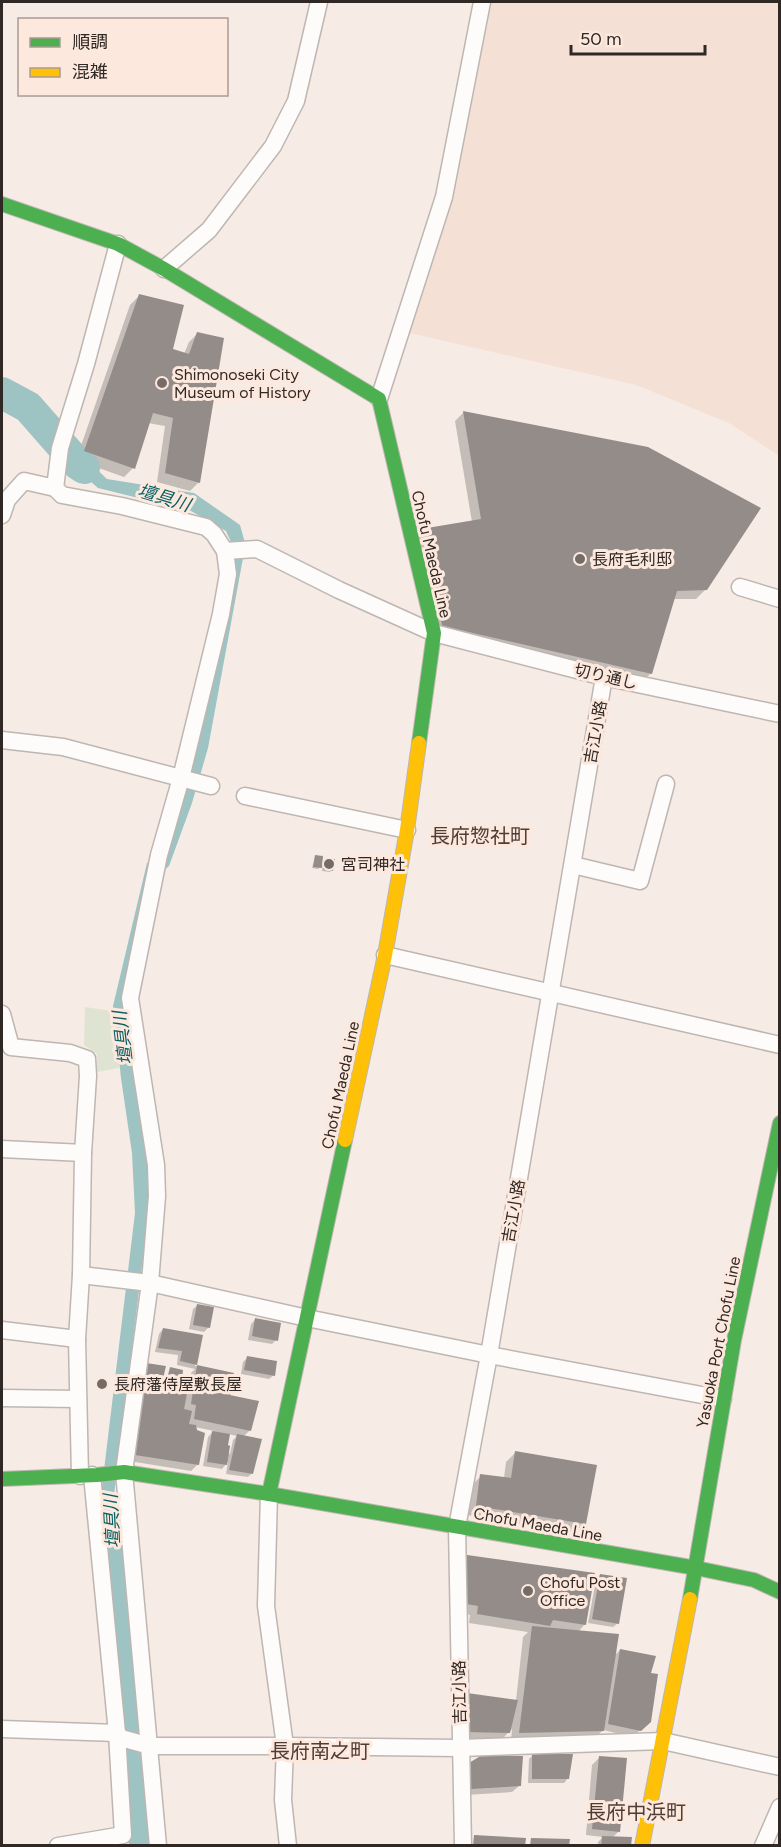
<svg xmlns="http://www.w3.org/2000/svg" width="781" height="1847" font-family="Figtree,'Noto Sans JP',sans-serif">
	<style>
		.built { fill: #f5e0d6 }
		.green { fill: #dfe4d2 }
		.water { fill: #9dc3c3 }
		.shadow { fill: #0003; fill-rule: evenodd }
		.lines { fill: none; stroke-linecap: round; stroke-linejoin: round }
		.river { stroke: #9dc3c3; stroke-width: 32 }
		.building { fill: #948c88 }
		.street-casing { stroke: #beb6b1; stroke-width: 19 }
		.fast-casing { stroke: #beb6b1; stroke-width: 16 }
		.slow-casing { stroke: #beb6b1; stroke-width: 16 }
		.street { stroke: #fefcfb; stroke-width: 16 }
		.fast { stroke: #4caf50; stroke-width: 14 }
		.slow { stroke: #ffc107; stroke-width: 14 }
		.poi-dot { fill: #756c68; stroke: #fde8de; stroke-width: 2 }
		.labels { text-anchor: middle; stroke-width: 6; stroke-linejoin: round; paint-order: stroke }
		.poi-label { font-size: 16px; fill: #2f2824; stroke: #fde8de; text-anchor: start }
		.street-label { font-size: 16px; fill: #2f2824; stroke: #fde8de }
		.water-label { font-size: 18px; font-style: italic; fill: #075f62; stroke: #fde8de }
		.quarter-label { font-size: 20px; fill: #4d3d35; stroke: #fde8de }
	</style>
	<rect width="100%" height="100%" fill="#f6ebe5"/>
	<!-- built -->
	<path class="built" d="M482,2h297v454l-50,-33 -93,-38 -235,-54 43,-134z"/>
	<!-- green -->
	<path class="green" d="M85,1007l27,4 7,57 -22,4v-18l-13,-9z"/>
	<!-- water -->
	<path class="water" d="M67,441l40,38 87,14 46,32 5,18 -2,15 -35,190 -16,55 -23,63 -9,8 -33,106 23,187v34l-36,294 14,92 22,258h-21l-6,-95 -22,-255 34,-282 -3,-60 -11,-75 -8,-72 34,-143 16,-7c39,-96 54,-197 71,-298l-3,-16 -5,-11 -35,-20 -93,-23 -18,-16 -16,-19z"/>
	<!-- shadow -->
	<g class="shadow">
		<path d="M139,296l32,54 13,4 5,-12 9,-9 1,149 -9,9 -33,-9 8,-56 -17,-3 -15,45 -9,9 -48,-17 54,-155z"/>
		<path d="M464,412l242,177 -10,10h-23l-22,74 -9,9 -209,-47 -14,-97 9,-9 44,-7 -17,-101z"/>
		<path d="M315,857l6,7 4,-5 7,11 -2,2 -8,-1 1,-6 -5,4 -6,-1z"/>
		<path d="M198,1305l14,3 -4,20 -4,4 -15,-3 4,-20z"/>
		<path d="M255,1320l21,20 -4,4 -24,-4 3,-16z"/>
		<path d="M163,1329l38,7 -6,30 37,8 -4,22 22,34 -7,7 9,36 -4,4 -22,-3 2,-12 -6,7 -19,-3 5,-29 6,-6 -19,-4 3,37 -7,7 -62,-10 15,-72 43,7 4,-23 4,-4 -18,-4 1,-10 -23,-3 4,-18zM228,1434l9,2 -4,4 -3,14 -2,-1z"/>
		<path d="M248,1357l26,18 -5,4 -28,-5 2,-12z"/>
		<path d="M147,1365l14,17 -2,2 -17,-2z"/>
		<path d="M171,1368l9,13 -2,2 -12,-2z"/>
		<path d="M515,1453l69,70 -9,10 -108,-18 5,-30 9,-9 23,2 2,-16z"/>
		<path d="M467,1557l118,67 -7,8 36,24 6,-6 29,24v47l-16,16 -30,-7 -10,10 -82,2 1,-13 -10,10 -44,-1 58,-37 7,-64 5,-5 -59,-9 1,-8 -13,-3 1,-46z"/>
		<path d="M600,1575l18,48 -5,4 -25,-4 8,-43z"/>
		<path d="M533,1755l35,23 -4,5h-36l1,-24z"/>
		<path d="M599,1758l20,73 -7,7 17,8h-31v-4l5,-5 -17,-2 6,-70z"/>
		<path d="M470,1764l49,22 -7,6 -47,3z"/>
	</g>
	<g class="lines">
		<!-- river -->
		<path class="river" d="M2,393l26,14 50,57 6,4"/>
	</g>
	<!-- building -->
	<g class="building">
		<path d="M139,294l45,11 -11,44 16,5 8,-22 27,6 -24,145 -35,-10 8,-55 -20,-5 -18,56 -51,-18z"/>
		<path d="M463,411l185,36 113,61 -54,82 -30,1 -25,83 -210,-48 -15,-98 54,-9z"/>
		<path d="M315,855l8,1 -1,12 -9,-1z"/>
		<path d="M325,858l10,1 -2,12 -10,-2z"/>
		<path d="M197,1304l17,3 -4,21 -17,-3z"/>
		<path d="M255,1318l26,5 -3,18 -26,-5z"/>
		<path d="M163,1328l40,7 -6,30 -17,-4 2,-10 -24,-3z"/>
		<path d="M247,1356l30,5 -2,15 -31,-6z"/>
		<path d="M146,1363l20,3 -4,17 -19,-2z"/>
		<path d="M197,1365l37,8 -4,22 29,6 -8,30 -57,-12 2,-14 -5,-1z"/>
		<path d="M170,1367l13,3 -1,12 -15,-3z"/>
		<path d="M143,1387l44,7 -3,15 8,2 -3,13 7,1 1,5 8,3 -6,32 -64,-10z"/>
		<path d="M212,1431l18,3 -2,11 2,1 -3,19 -20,-3z"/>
		<path d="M237,1434l25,5 -9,35 -24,-4z"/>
		<path d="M515,1451l82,14 -11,59 -110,-18 4,-32 31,4z"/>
		<path d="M467,1555l128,18 -9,52 -33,-5 -3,6 -73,-12 1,-8 -12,-2z"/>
		<path d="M600,1574l27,4 -8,46 -27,-5z"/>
		<path d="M532,1626l87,8 -15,97 -85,2z"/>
		<path d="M620,1649l36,7 -5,17 7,1 -7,48 -10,9 -33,-7z"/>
		<path d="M467,1693l51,7 -8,33 -45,-1z"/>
		<path d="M532,1754h41l-4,25h-37z"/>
		<path d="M482,1755l41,1 -2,30 -50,3 -2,-26z"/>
		<path d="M599,1756l28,2 -7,74 -28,-3z"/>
		<path d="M474,1835l52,3 -1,8h-52z"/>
		<path d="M602,1836l30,1 -1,9h-30z"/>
		<path d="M531,1838l39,1 -1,7h-39z"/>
	</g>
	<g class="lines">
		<!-- street casing -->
		<g class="street-casing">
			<g id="street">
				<path d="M118,244l-32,120 -26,84 -5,40 7,7 60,11 84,21 8,7 11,17 3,23 -7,40 -40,164 -22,77 -29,143 26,167 1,31 -7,87 -26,189 34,374"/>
				<path d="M164,269l45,-39 64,-84 23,-45 23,-99"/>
				<path d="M379,399l65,-202 38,-195"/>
				<path d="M2,515l5,-15 17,-19 31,7"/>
				<path d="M225,551l32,-2 82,41 95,43 170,44 176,37"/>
				<path d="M740,587l40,12"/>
				<path d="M2,740l61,7 148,39"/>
				<path d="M245,796l162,34"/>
				<path d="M573,865l67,16 26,-97"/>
				<path d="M385,955l395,90"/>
				<path d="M2,1014l9,33 59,6 17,6 1,17 -5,77 -2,122 -4,64 3,137"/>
				<path d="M2,1149l81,4"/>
				<path d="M81,1275l69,8 157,35 182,37 234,44"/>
				<path d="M2,1330l75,9"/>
				<path d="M2,1398l76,1"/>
				<path d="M269,1494l-3,112 19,140 -2,54 5,46"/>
				<path d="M2,1729l115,4 4,5 29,8h135l175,2 203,-7 117,26"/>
				<path d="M58,1846l65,-11 -6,-102 -25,-258"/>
				<path d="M463,1846l-6,-319 32,-172 115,-678"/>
				<path d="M763,1846l17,-39"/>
			</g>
		</g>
		<!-- fast casing -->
		<g class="fast-casing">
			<g id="fast">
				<path d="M2,204l116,40 46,25 215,130 55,234 -15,110"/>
				<path d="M2,1479l95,-4 27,-3 145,22 427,74 58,12 26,12"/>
				<path d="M269,1494l76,-354"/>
				<path d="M690,1599l44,-259 46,-217"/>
			</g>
		</g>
		<!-- slow casing -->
		<g class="slow-casing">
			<g id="slow">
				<path d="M345,1140l40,-185 22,-125 12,-87"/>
				<path d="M642,1846l48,-247"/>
			</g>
		</g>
		<!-- street -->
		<use href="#street" class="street"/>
		<!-- fast -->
		<use href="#fast" class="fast"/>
		<!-- slow -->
		<use href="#slow" class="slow"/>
	</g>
	<!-- markers -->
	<g class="poi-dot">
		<circle cx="162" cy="383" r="6"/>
		<circle cx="580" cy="559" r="6"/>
		<circle cx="329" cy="864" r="6"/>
		<circle cx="102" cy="1384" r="6"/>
		<circle cx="528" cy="1591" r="6"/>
	</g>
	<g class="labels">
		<!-- poi labels -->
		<g class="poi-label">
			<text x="174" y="380">Shimonoseki City<tspan x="174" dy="18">Museum of History</tspan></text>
			<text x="592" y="565">長府毛利邸</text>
			<text x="341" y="870">宮司神社</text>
			<text x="114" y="1390">長府藩侍屋敷長屋</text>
			<text x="540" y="1588">Chofu Post<tspan x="540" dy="18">Office</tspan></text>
		</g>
		<!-- street labels -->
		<g class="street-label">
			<text transform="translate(432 554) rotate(77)" y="6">Chofu Maeda Line</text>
			<text transform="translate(606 676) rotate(13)" y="6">切り通し</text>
			<text transform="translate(595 732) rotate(-80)" y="6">吉江小路</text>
			<text transform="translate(340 1085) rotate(-78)" y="6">Chofu Maeda Line</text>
			<text transform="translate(513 1211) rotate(-80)" y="6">吉江小路</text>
			<text transform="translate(718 1342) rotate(-79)" y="6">Yasuoka Port Chofu Line</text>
			<text transform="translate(538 1524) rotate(10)" y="6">Chofu Maeda Line</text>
			<text transform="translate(459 1692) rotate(-91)" y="6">吉江小路</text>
		</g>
		<!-- water labels -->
		<g class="water-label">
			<text transform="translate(164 498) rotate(17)" y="6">壇具川</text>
			<text transform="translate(123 1038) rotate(-97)" y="6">壇具川</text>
			<text transform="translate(112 1521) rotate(-93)" y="6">壇具川</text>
		</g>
		<!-- quarter labels -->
		<g class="quarter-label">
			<text x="480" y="843">長府惣社町</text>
			<text x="320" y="1758">長府南之町</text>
			<text x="636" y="1819">長府中浜町</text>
		</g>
	</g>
	<!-- border -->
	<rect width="781" height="1847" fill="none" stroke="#2f2824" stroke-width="6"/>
	<!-- legend -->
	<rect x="18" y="18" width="210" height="78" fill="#fde8de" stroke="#ab9b94" stroke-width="1.5"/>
	<rect x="30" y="38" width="30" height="9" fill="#4caf50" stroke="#ab9b94" stroke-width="1.5"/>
	<text x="72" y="48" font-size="18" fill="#2f2824">順調</text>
	<rect x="30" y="68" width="30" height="9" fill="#ffc107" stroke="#ab9b94" stroke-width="1.5"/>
	<text x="72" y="78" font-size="18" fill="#2f2824">混雑</text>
	<!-- scale -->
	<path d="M571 45v9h134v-9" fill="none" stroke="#2f2824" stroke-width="3"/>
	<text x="580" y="45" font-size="18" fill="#2f2824" stroke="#fde8de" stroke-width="4.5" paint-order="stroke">50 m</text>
</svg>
